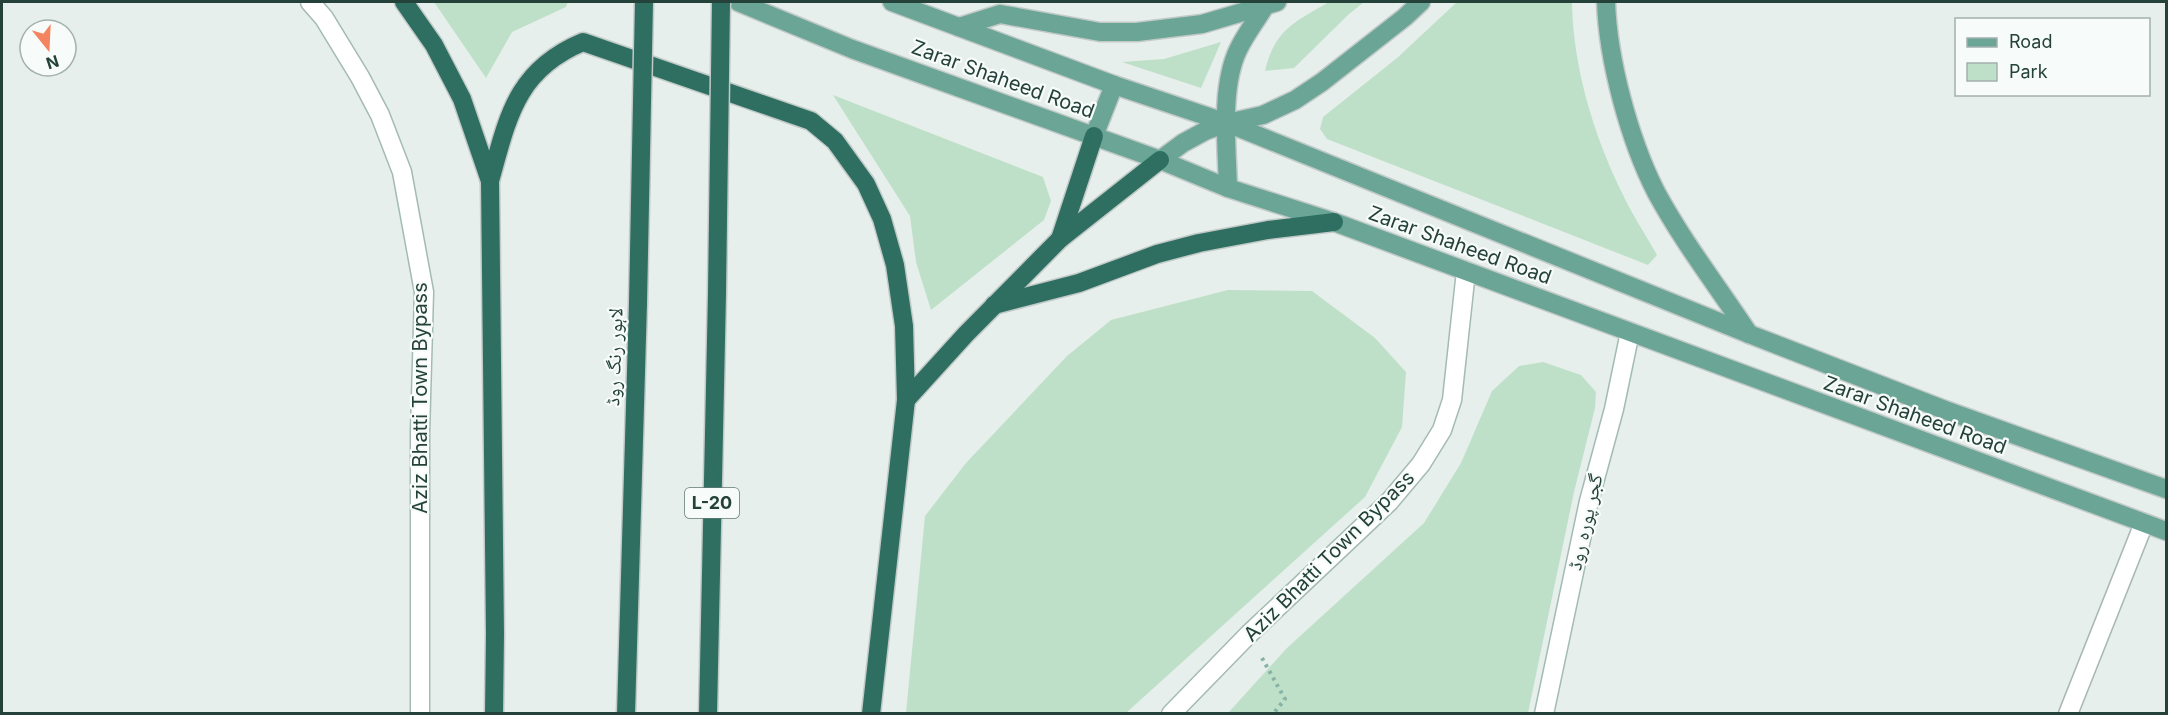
<svg xmlns="http://www.w3.org/2000/svg" width="2168" height="715" font-family="Inter,'Noto Naskh Arabic',sans-serif">
	<style>
		.green { fill: #bfe0c8 }
		.lines { fill: none; stroke-linecap: round; stroke-linejoin: round }
		.street-casing { stroke: #a8b8b2; stroke-width: 21 }
		.secondary-casing { stroke: #a4bbb3; stroke-width: 21 }
		.primary-casing { stroke: #c2cac8; stroke-width: 21 }
		.highway-casing { stroke: #c2cac8; stroke-width: 21 }
		.path { stroke: #86b3a5; stroke-width: 4; stroke-dasharray: 3 4.5; stroke-linecap: butt }
		.street { stroke: #fff; stroke-width: 18 }
		.secondary { stroke: #fff; stroke-width: 18 }
		.primary { stroke: #6aa596; stroke-width: 18 }
		.highway { stroke: #2f6f62; stroke-width: 18 }
		.highway-bridge-casing { stroke: #c2cac8; stroke-width: 21; stroke-linecap: butt }
		.highway-bridge { stroke: #2f6f62; stroke-width: 18 }
		.labels { text-anchor: middle; stroke-width: 4.5; stroke-linejoin: round; paint-order: stroke }
		.shield { fill: #f7fbf9; stroke: #637a73; stroke-width: 1.5 }
		.shield-label { font-size: 18px; font-weight: bold; fill: #24423a }
		.street-label { font-size: 20px; fill: #24423a; stroke: #f7fbf9 }
	</style>
	<rect width="100%" height="100%" fill="#e6efeb"/>
	<!-- green -->
	<g class="green">
		<path d="M434,2h134l-2,5 -54,25 -26,46z"/>
		<path d="M1329,2h35l-16,13 -54,53 -29,3c10,-42 30,-49 64,-69z"/>
		<path d="M1457,2h115c1,66 22,134 51,193 10,21 23,40 34,60l-9,10 -321,-126 -7,-10 3,-12 74,-59z"/>
		<path d="M1221,42l-20,46 -79,-26 42,-3z"/>
		<path d="M833,95l210,82 8,24 -7,19 -113,90 -15,-48 -6,-46z"/>
		<path d="M1228,290l84,1 63,47 31,34 -4,55 -37,70 -239,216h-220l19,-197 41,-53 101,-107 44,-36z"/>
		<path d="M1543,362l38,13 15,17 -1,16 -21,84 -46,221h-300l59,-65 137,-125 37,-60 31,-72 27,-25z"/>
	</g>
	<g class="lines">
		<!-- street casing -->
		<g class="street-casing">
			<path id="street" d="M2068,714l76,-191"/>
		</g>
		<!-- secondary casing -->
		<g class="secondary-casing">
			<g id="secondary">
				<path d="M310,2l14,16 36,59 20,38 22,57 22,120 -4,141v281"/>
				<path d="M1171,714l77,-79 141,-133 32,-38 21,-34 10,-30 14,-129"/>
				<path d="M1544,714l45,-213 25,-92 16,-77"/>
			</g>
		</g>
		<!-- primary casing -->
		<g class="primary-casing">
			<g id="primary">
				<path d="M738,2l114,47 308,111 68,28 106,34 832,309"/>
				<path d="M892,2l222,83 113,38 522,211 196,76 221,79"/>
				<path d="M1606,2c2,58 23,137 50,190 27,50 62,95 93,142"/>
				<path d="M959,27l41,-13 100,18h37l65,-8 75,-22"/>
				<path d="M1094,136l20,-51"/>
				<path d="M1160,160l23,-17 22,-12 22,-8 36,-8 32,-15 27,-18 83,-65 16,-15"/>
				<path d="M1228,188c-1,-42 -8,-100 10,-138 7,-15 18,-29 27,-44"/>
			</g>
		</g>
		<!-- highway casing -->
		<g class="highway-casing">
			<g id="highway">
				<path d="M404,2l30,43 28,54 28,82"/>
				<path d="M1060,239l34,-103"/>
				<path d="M994,305l85,-22 78,-29 42,-11 69,-13 66,-8"/>
				<path d="M906,400l60,-66 94,-95 100,-79"/>
				<path d="M494,714l1,-80 -5,-453c18,-64 26,-111 93,-139l228,79 24,20 31,43 16,35 13,46 9,61 2,74 -35,314"/>
				<path d="M626,714l12,-411"/>
				<path d="M708,714l9,-421"/>
			</g>
		</g>
		<!-- path -->
		<path class="path" d="M1262,658l23,41 -12,15"/>
		<!-- street -->
		<use href="#street" class="street"/>
		<!-- secondary -->
		<use href="#secondary" class="secondary"/>
		<!-- primary -->
		<use href="#primary" class="primary"/>
		<!-- highway -->
		<use href="#highway" class="highway"/>
		<!-- highway-bridge casing -->
		<g class="highway-bridge-casing">
			<g id="highway-bridge">
				<path d="M717,293l4,-291"/>
				<path d="M638,303l6,-301"/>
			</g>
		</g>
		<!-- highway-bridge -->
		<use href="#highway-bridge" class="highway-bridge"/>
	</g>
	<g class="labels">
		<!-- shield labels -->
		<rect class="shield" x="685" y="488" width="54" height="30" rx="4.5"/>
		<g class="shield-label">
			<text x="712" y="509">L-20</text>
		</g>
		<!-- street labels -->
		<g class="street-label">
			<text transform="translate(1003 79) rotate(20)" y="7">Zarar Shaheed Road</text>
			<text transform="translate(1460 245) rotate(20)" y="7">Zarar Shaheed Road</text>
			<text transform="translate(614 357) rotate(-88)" y="7">لاہور رنگ روڈ</text>
			<text transform="translate(420 398) rotate(-90)" y="7">Aziz Bhatti Town Bypass</text>
			<text transform="translate(1915 415) rotate(20)" y="7">Zarar Shaheed Road</text>
			<text transform="translate(1585 522) rotate(-77)" y="7">گجر پورہ روڈ</text>
			<text transform="translate(1329 556) rotate(-45)" y="7">Aziz Bhatti Town Bypass</text>
		</g>
	</g>
	<!-- border -->
	<rect width="2168" height="715" fill="none" stroke="#24423a" stroke-width="6"/>
	<!-- legend -->
	<rect x="1955" y="18" width="195" height="78" fill="#f7fbf9" stroke="#a3b1ad" stroke-width="1.5"/>
	<rect x="1967" y="38" width="30" height="9" fill="#6aa596" stroke="#a3b1ad" stroke-width="1.5"/>
	<text x="2009" y="48" font-size="18" fill="#24423a">Road</text>
	<rect x="1967" y="63" width="30" height="18" fill="#bfe0c8" stroke="#a3b1ad" stroke-width="1.5"/>
	<text x="2009" y="78" font-size="18" fill="#24423a">Park</text>
	<!-- north arrow -->
	<g transform="translate(48 48) rotate(162)"><circle r="28" fill="#f7fbf9" stroke="#a3b1ad" stroke-width="1.5"/>
	<path d="M0-4.5L10 22L0 15L-10 22Z" fill="#f4845f"/>
	<text y="-9" font-size="16" font-weight="bold" text-anchor="middle" fill="#24423a">N</text>
	</g>
</svg>
